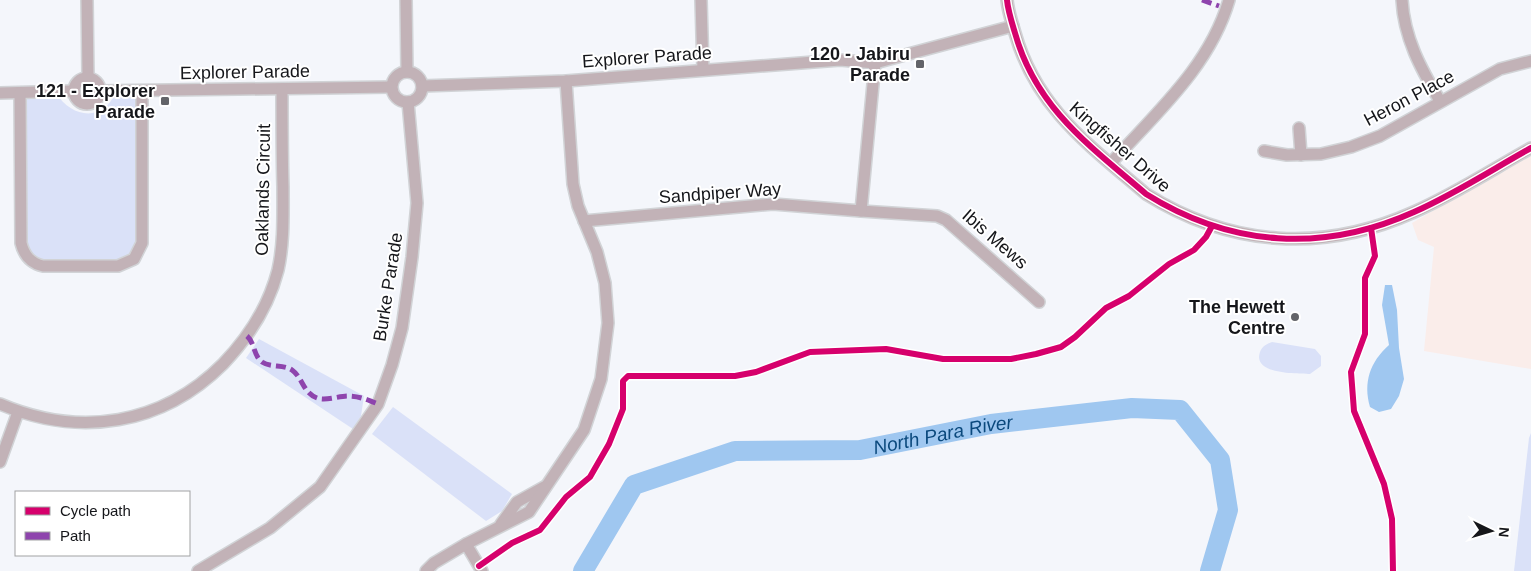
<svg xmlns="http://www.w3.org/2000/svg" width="1531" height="571" font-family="Helvetica,sans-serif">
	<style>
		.education { fill: #faedea }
		.green { fill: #dae1f8 }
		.water { fill: #9fc7f0 }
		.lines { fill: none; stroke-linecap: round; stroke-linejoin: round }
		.river { stroke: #9fc7f0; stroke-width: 20 }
		.minor-casing { stroke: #d1d3d6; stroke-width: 14 }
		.minor { stroke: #c2b2b7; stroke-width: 11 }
		.quiet { stroke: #8e44ad; stroke-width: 5; stroke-dasharray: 10 5; stroke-linecap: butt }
		.cycleway-casing { stroke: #fff; stroke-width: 9 }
		.cycleway { stroke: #d6006c; stroke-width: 6 }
		.poi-dot { fill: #636469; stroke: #fff; stroke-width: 2 }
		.labels { text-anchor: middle; stroke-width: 4; stroke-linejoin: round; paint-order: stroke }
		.poi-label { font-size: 18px; font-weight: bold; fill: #15161a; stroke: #fff; text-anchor: end }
		.street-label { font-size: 18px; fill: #15161a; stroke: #fff }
		.water-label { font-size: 19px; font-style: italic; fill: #0b497d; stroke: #fff }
	</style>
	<rect width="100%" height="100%" fill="#f4f6fb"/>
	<!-- education -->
	<path class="education" d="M1531,152v217l-107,-18 10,-104 -16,-7 -6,-17 93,-54z"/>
	<!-- green -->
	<g class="green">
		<path d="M116,91h26v152l-12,19 -87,4 -19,-13 -4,-160h36c16,26 49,29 60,-2z"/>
		<path d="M259,339l105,57 -3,20 -8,13 -107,-71z"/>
		<path d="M1272,342l43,7 6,7v10l-11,8c-13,-1 -58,1 -50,-22 2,-6 7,-8 12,-10z"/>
		<path d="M393,407l119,87 -10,17 -16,10 -114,-87z"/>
		<path d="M1531,433v138h-17l15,-133z"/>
	</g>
	<!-- water -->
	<path class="water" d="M1385,285h7l5,25 2,38 5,31 -5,17 -8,13 -12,3 -9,-5c-7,-25 0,-45 19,-62l-7,-40z"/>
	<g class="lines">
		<!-- river -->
		<path class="river" id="s1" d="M583,571l51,-86 101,-34 125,-1 131,-26 141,-16 48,2 40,50 8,50 -18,61"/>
		<!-- minor casing -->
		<g class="minor-casing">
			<g id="minor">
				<path d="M87,0l1,78"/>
				<path d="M406,0l1,72"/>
				<path d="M701,0l2,70"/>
				<path d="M1007,0c1,11 5,23 8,33 21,75 75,113 131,161 85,53 177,59 268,18 41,-18 79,-43 117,-64"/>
				<path d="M1402,0c2,38 19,69 38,101"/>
				<circle cx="407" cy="87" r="15"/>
				<circle cx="87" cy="91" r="13"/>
				<path d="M422,86l144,-5 274,-21 35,3 138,-37"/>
				<path d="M100,91l291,-4"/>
				<path d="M0,93l74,-2"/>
				<path d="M20,93l1,150c3,12 9,20 22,23h75l16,-7 8,-16v-152"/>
				<path d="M1299,128l2,27"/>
				<path d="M1264,151l23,4 34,-1 30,-7 29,-11 120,-67 31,-8"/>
				<path d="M1111,163c45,-50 99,-97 118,-163"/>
				<path d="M861,211l76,5 9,4 93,82"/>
				<path d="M584,221l189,-17 88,7 14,-148"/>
				<path d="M0,404c80,34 162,21 223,-40 25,-26 46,-59 55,-94 6,-27 5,-55 5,-83 -1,-33 -1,-65 -1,-98"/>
				<path d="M0,462l18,-50"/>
				<path d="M501,524l16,-22 27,-15"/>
				<path d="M466,544l16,27"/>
				<path d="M198,571l72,-43 50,-41 58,-83 14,-39 10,-37 10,-71 5,-54 -9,-101"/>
				<path d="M426,571l8,-8 32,-19 63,-32 55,-82 17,-51 7,-56 -3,-40 -8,-31 -19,-46 -5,-22 -7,-103"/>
			</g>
		</g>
		<!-- minor -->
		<use href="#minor" class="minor"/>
		<!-- quiet -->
		<g class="quiet">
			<path d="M1202,0l17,6"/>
			<path d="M247,336c8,7 6,19 15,26 9,6 21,2 30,8 11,8 11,23 25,28 9,3 22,-2 31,-2 11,0 20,4 30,8"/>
		</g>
		<!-- cycleway casing -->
		<g class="cycleway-casing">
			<g id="cycleway">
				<path d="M1007,0c1,11 5,23 8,33 21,75 75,113 131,161 85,53 177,59 268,18 41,-18 79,-43 117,-64"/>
				<path d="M1371,228l4,28 -10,22v56l-14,38 3,39 30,73 8,35 1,52"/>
				<path d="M479,566l33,-23 28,-13 26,-33 24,-20 19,-33 14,-35v-28l5,-5h107l21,-4 54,-20 76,-3 57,10h68l25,-5 25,-7 14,-10 31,-29 23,-12 40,-32 25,-14 12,-13 6,-11"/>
			</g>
		</g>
		<!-- cycleway -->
		<use href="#cycleway" class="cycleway"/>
	</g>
	<!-- markers -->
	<g class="poi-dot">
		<rect x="915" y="59" width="10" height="10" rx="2.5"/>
		<rect x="160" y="96" width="10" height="10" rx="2.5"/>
		<circle cx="1295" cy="317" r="5"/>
	</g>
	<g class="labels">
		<!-- poi labels -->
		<g class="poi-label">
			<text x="910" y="60">120 - Jabiru<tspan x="910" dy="21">Parade</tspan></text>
			<text x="155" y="97">121 - Explorer<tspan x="155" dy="21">Parade</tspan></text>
			<text x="1285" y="313">The Hewett<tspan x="1285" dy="21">Centre</tspan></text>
		</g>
		<!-- street labels -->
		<g class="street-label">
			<text transform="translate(647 57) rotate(-4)" y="6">Explorer Parade</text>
			<text transform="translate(245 72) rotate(-1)" y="6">Explorer Parade</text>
			<text transform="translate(1409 98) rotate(-28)" y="6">Heron Place</text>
			<text transform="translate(1120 147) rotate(41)" y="6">Kingfisher Drive</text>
			<text transform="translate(263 190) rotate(-89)" y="6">Oaklands Circuit</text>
			<text transform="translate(720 193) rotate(-4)" y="6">Sandpiper Way</text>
			<text transform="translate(995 239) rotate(41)" y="6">Ibis Mews</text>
			<text transform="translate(388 287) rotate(-81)" y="6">Burke Parade</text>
		</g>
		<!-- water labels -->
		<g class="water-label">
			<text dy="7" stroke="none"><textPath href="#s1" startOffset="416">North Para River</textPath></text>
		</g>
	</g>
	<!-- legend -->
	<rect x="15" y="491" width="175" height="65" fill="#ffffff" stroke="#a1a2a3"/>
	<rect x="25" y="507" width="25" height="8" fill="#d6006c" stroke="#a1a2a3"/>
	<text x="60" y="516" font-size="15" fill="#15161a">Cycle path</text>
	<rect x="25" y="532" width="25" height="8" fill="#8e44ad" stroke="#a1a2a3"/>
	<text x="60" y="541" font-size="15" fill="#15161a">Path</text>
	<!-- north arrow -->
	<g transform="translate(1491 531) rotate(95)" stroke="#ffffff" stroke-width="4" paint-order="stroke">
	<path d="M0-4L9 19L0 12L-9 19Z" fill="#15161a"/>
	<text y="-8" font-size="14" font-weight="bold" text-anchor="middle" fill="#15161a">N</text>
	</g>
</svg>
